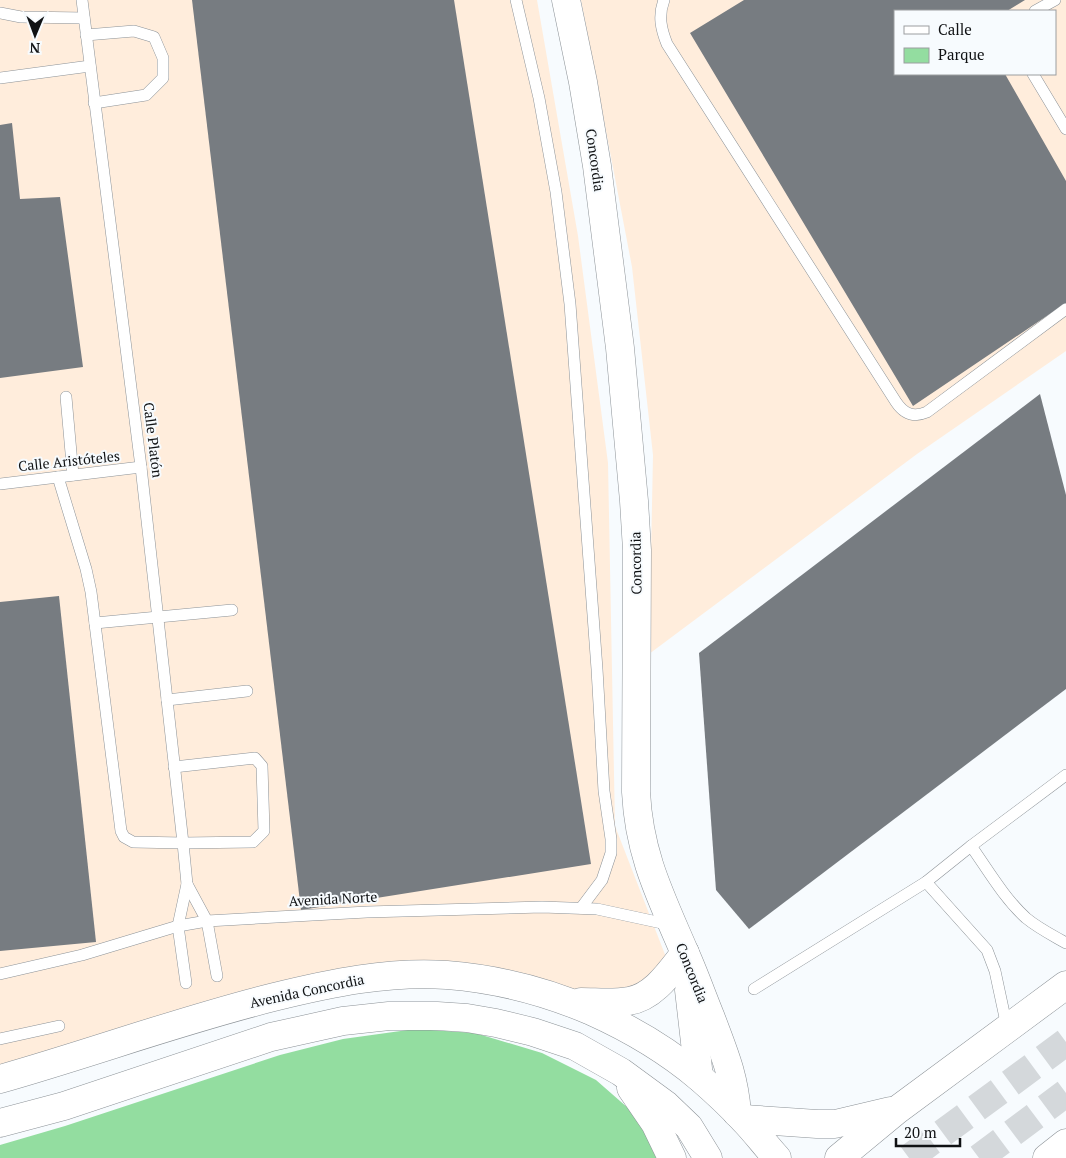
<svg xmlns="http://www.w3.org/2000/svg" width="1066" height="1158" font-family="'PT Serif',serif">
	<style>
		.industrial { fill: #ffeddc; fill-rule: evenodd }
		.green { fill: #93dda0 }
		.building { fill: #777c81 }
		.lines { fill: none; stroke-linecap: round; stroke-linejoin: round }
		.primary-tunnel { stroke: #d4d8db; stroke-width: 28; stroke-dasharray: 28 14; stroke-linecap: butt }
		.lane-casing { stroke: #8c9297; stroke-width: 12 }
		.secondary-casing { stroke: #8c9297; stroke-width: 29 }
		.primary-casing { stroke: #8c9297; stroke-width: 29 }
		.lane { stroke: #fff; stroke-width: 11 }
		.secondary { stroke: #fff; stroke-width: 28 }
		.primary { stroke: #fff; stroke-width: 28 }
		.labels { text-anchor: middle; stroke-width: 4; stroke-linejoin: round; paint-order: stroke }
		.street-label { font-size: 14px; fill: #101214; stroke: #f7fbfe }
	</style>
	<rect width="100%" height="100%" fill="#f7fbfe"/>
	<!-- industrial -->
	<g class="industrial">
		<path d="M0,0h537l41,236 30,227 7,363 56,144 -48,28 -48,-9 -85,-22 -68,-6 -422,111z"/>
		<path d="M581,0h485v351l-149,103 -268,200 4,-199 -21,-188zM895,11h160v63h-160z"/>
	</g>
	<!-- green -->
	<path class="green" d="M415,1029l60,4 67,20 54,27 40,35 28,43h-664v-13l65,-19 215,-71 63,-16z"/>
	<!-- building -->
	<g class="building">
		<path d="M192,0h262l137,864 -290,46z"/>
		<path d="M744,0h281l-18,11h-112v63h110l61,107v122l-153,103 -223,-373z"/>
		<path d="M12,123l8,76 40,-2 23,170 -83,11v-253z"/>
		<path d="M1040,394l26,101v194l-317,240 -33,-39 -17,-237z"/>
		<path d="M59,596l37,346 -96,9v-349z"/>
	</g>
	<g class="lines">
		<!-- primary-tunnel -->
		<g class="primary-tunnel">
			<path d="M909,1158l157,-116"/>
			<path d="M979,1158l87,-65"/>
		</g>
		<!-- lane casing -->
		<g class="lane-casing">
			<g id="lane">
				<path d="M82,0l59,467 42,376 4,41 -9,42 8,57"/>
				<path d="M516,0l23,98 17,94 14,112 27,365 7,122 7,48v14l-9,27 -21,28"/>
				<path d="M664,0c-6,16 -3,29 3,44l229,358c8,12 17,16 31,10l139,-103"/>
				<path d="M1035,11l20,-11"/>
				<path d="M0,13l21,4 63,1"/>
				<path d="M86,35l48,-4 20,6 9,21v20l-17,17 -52,8"/>
				<path d="M1033,74l33,55"/>
				<path d="M0,78l90,-12"/>
				<path d="M66,397l7,78"/>
				<path d="M58,477l28,92 5,23 30,239 3,6 9,5 50,1 70,-1 11,-11 -2,-65 -7,-8 -81,9"/>
				<path d="M0,484l141,-17"/>
				<path d="M95,623l137,-13"/>
				<path d="M167,700l80,-9"/>
				<path d="M971,846c17,24 33,52 55,72 12,10 26,17 40,25"/>
				<path d="M926,882l61,68 8,21 12,56"/>
				<path d="M187,884l20,37 10,55"/>
				<path d="M0,974l82,-19 96,-29 29,-5 160,-9 175,-5 55,2 74,16"/>
				<path d="M754,989l172,-107 45,-36 95,-71"/>
				<path d="M0,1039l59,-13"/>
			</g>
		</g>
		<!-- secondary casing -->
		<g class="secondary-casing">
			<g id="secondary">
				<path d="M566,0l17,82 14,84 23,182 14,153 3,49 -1,242c3,62 24,103 48,159 10,22 18,45 27,67 13,35 23,57 26,95"/>
				<path d="M689,990l10,87"/>
			</g>
		</g>
		<!-- primary casing -->
		<g class="primary-casing">
			<g id="primary">
				<path d="M581,1002c16,0 32,2 48,-1 25,-4 41,-29 56,-48"/>
				<path d="M0,1079c92,-26 181,-59 274,-82 57,-14 114,-26 173,-22 50,4 98,16 144,36 38,17 77,40 109,67 15,13 30,27 43,41 12,12 22,26 34,39"/>
				<path d="M631,1088l24,35 17,35"/>
				<path d="M744,1119l73,5h18l55,-13"/>
				<path d="M0,1123l64,-17 207,-69 72,-16 46,-5h48l30,2 29,5 37,9 42,14 46,26 45,33 23,22 19,31"/>
				<path d="M839,1158l58,-48 169,-125"/>
				<path d="M1047,1158l19,-15"/>
			</g>
		</g>
		<!-- lane -->
		<use href="#lane" class="lane"/>
		<!-- secondary -->
		<use href="#secondary" class="secondary"/>
		<!-- primary -->
		<use href="#primary" class="primary"/>
	</g>
	<g class="labels">
		<!-- street labels -->
		<g class="street-label">
			<text transform="translate(595 160) rotate(82)" y="5">Concordia</text>
			<text transform="translate(153 440) rotate(83)" y="5">Calle Platón</text>
			<text transform="translate(69 461) rotate(-6)" y="5">Calle Aristóteles</text>
			<text transform="translate(636 563) rotate(-91)" y="5">Concordia</text>
			<text transform="translate(333 899) rotate(-3)" y="5">Avenida Norte</text>
			<text transform="translate(692 973) rotate(68)" y="5">Concordia</text>
			<text transform="translate(307 991) rotate(-12)" y="5">Avenida Concordia</text>
		</g>
	</g>
	<!-- legend -->
	<rect x="894" y="10" width="162" height="65" fill="#f7fbfe" stroke="#9b9ea0"/>
	<rect x="904" y="26" width="25" height="8" fill="#ffffff" stroke="#9b9ea0"/>
	<text x="938" y="35" font-size="15" fill="#101214">Calle</text>
	<rect x="904" y="48" width="25" height="15" fill="#93dda0" stroke="#9b9ea0"/>
	<text x="938" y="60" font-size="15" fill="#101214">Parque</text>
	<!-- north arrow -->
	<g transform="translate(35 35) rotate(181)" stroke="#f7fbfe" stroke-width="4" paint-order="stroke">
	<path d="M0-4L9 19L0 12L-9 19Z" fill="#101214"/>
	<text y="-8" font-size="14" font-weight="bold" text-anchor="middle" fill="#101214">N</text>
	</g>
	<!-- scale -->
	<path d="M896 1138v8h64v-8" fill="none" stroke="#101214" stroke-width="2.5"/>
	<text x="904" y="1138" font-size="15" fill="#101214" stroke="#f7fbfe" stroke-width="4" paint-order="stroke">20 m</text>
</svg>
